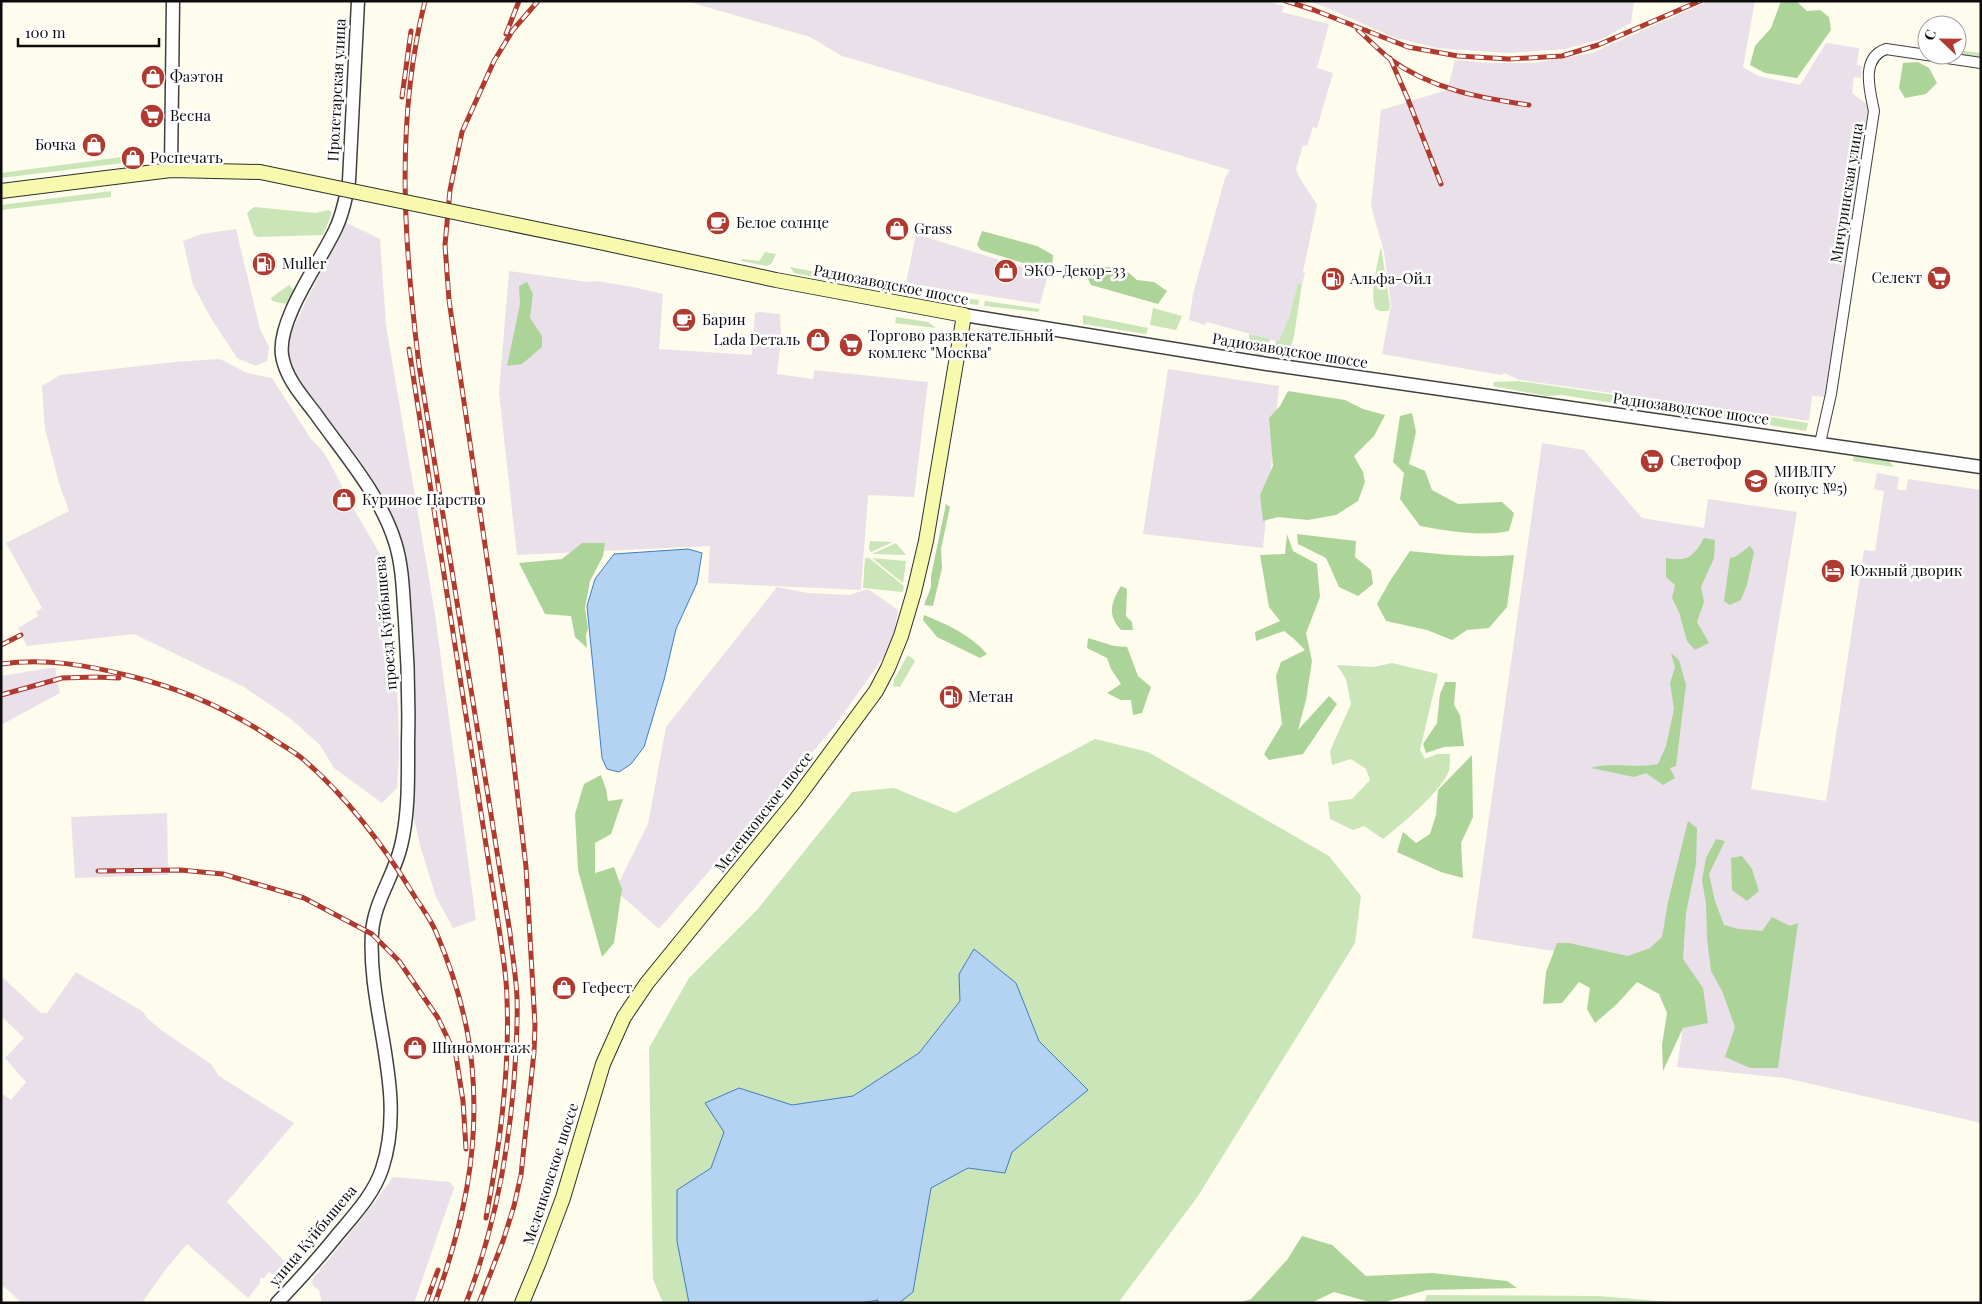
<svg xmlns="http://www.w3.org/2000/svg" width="1982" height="1304" font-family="'Playfair Display',serif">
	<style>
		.industrial { fill: #eae0ea }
		.green { fill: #cae5b8 }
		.forest { fill: #acd499 }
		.water { fill: #b4d2f1; stroke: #417dc2 }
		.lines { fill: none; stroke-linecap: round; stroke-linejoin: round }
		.minor-casing { stroke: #3f3f3f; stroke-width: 12 }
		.tertiary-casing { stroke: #3f3f3f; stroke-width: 15 }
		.secondary-casing { stroke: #2e2e2e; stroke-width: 16 }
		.minor { stroke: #fff; stroke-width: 10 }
		.tertiary { stroke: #fff; stroke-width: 12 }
		.secondary { stroke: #f7f9ac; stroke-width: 14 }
		.rail-casing { stroke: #b03a2f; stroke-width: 5 }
		.rail { stroke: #fff; stroke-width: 3; stroke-dasharray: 9; stroke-linecap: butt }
		.secondary-bridge-casing { stroke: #2e2e2e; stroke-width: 16; stroke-linecap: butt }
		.secondary-bridge { stroke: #f7f9ac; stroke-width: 14 }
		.labels { text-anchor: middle; stroke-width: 5; stroke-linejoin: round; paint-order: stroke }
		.poi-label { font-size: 15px; fill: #0c0c0c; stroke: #fff; text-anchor: start }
		.street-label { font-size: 15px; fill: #0c0c0c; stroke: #fff }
	</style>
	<rect width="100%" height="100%" fill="#fefcec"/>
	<!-- industrial -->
	<g class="industrial">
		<path d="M686,1h581l17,5 -2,6 47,12 -12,44 16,5 -16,55 -4,-1 -6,19 -4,-1 -7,24 2,6 19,30 -14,67 2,1 -3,11 -4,-1 -9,34 -10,25 -72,-20 -2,3 -16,-5 4,-26 32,-116 5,-8 -388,-114 -32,-19z"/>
		<path d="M1307,1h327l-3,22 -29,16 -37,10 -57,4 -72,-5 -43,-11 -68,-30z"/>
		<path d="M1709,1h46l-12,66 15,9 42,9 26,-42 33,5 -2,17 5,1 -1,12 -7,-1 -2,16 17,13 -44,291 -13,-1 -3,25 -289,-41 -16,-7 -3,2 -119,-21 9,-49 -7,-53 -13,-46 10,-96 66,-20 8,-30 35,3h44l58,-10z"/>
		<path d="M347,223l33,16 6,86 49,289 41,306 -23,8 -17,-31 -16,-52 -9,-39 3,-113 -1,-61 -3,-42 -8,-42 -86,-142 -18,-26 -10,-19 1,-24 19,-40z"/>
		<path d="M236,229l24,100 9,18 -2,14 -11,5 -19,-8 -26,-40 -18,-33 -10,-44 19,-7z"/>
		<path d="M916,234l132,41 -8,29 -134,-21z"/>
		<path d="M509,271l78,11 9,-1 37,6 30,7 -4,55 93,6 3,-42 5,-1 20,2 1,24 -4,36 36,5 1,-9 114,12 -14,115 -46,-2 -7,95 -153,-7 2,-37 -193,9 -18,-162z"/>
		<path d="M220,359l27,14 25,5 39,61 11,11 8,13 22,43 32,55 14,144 1,50 -2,33 -15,15 -48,-35 -14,-23 -29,-26 -47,-32 -110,-53 -107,12 -9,-18 20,-12 -2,-4 6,-4 -36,-65 63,-32 -10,-28 -14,-54 -3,-43 18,-11 115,-13z"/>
		<path d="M1168,369l111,17 -16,162 -120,-14z"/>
		<path d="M1542,443l42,7 58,68 62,10 4,-29 89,13 -46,277 75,12 38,-251 11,1 9,-60 -10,-2 3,-16 22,4 -2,12 3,1h6l2,-11 73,11v633l-196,-45 -108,-11 14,-94 -219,-35z"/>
		<path d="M777,587l31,6 41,2 19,-6 30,21 -6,35 -58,82 -175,202 -44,-39 33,-66 18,-97z"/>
		<path d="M55,667l5,26 -59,32v-49z"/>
		<path d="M167,813l1,62 -93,3 -4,-61z"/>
		<path d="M76,972l66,39 6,8 13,11 50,34 8,12 75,47 -67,79 65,67 -9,10h-4l-10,-7 -5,6h-4v5l-12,15 -61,-54 -22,26 -23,33h-120l-21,-19v-191l10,7 15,-18 -21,-24 19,-20 -23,-22v-40l40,37h6z"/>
		<path d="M393,1177l57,5 4,6 -40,115h-92l-3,-13 -6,-4 -1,-6 63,-78z"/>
	</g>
	<!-- green -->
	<g class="green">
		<path d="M1957,50l24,3v7l-24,-5z"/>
		<path d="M122,157l1,6 -122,15v-5z"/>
		<path d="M111,191v6l-110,13v-5z"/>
		<path d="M254,207l61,6 14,-3 3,3 -9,22 -65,2 -4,-2 -7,-22z"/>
		<path d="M1381,247l9,58 -1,6h-10l-4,-3c-5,-19 2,-42 6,-61z"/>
		<path d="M765,252l11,2 -4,9 -5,3 -26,-5 1,-2 17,2z"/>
		<path d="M790,267l86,17 -17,2 -65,-13z"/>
		<path d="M1298,283l4,1 -8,52 -4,14 -9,5h-9l4,-14h3l10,-24z"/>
		<path d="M289,285l5,5 -8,14 -14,-3 -1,-3z"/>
		<path d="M942,295l37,5 -1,5 -37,-5z"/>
		<path d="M985,301l55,8 -2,3 -54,-6z"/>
		<path d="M1153,308l29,8 -6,14 -26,-5z"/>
		<path d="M1083,315l65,13 -2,6 -63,-10z"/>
		<path d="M896,317l32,5 8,6 -41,-5z"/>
		<path d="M1249,334l21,5 -3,13 -4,4c-16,-3 -13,-8 -14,-22z"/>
		<path d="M1316,352l21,3 1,8 -3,2 -20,-3 -2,-3z"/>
		<path d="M1518,381l97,14 -2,8 -51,-8 -16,1 -53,-10 1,-4z"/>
		<path d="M1635,398l50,7v7l-50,-7z"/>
		<path d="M1700,406l108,17 -2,8 -107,-17z"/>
		<path d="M1854,455l34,5 6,7 -41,-6z"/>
		<path d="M870,541l23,1 -22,10 -2,-3z"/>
		<path d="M896,543l10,12 -34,-1z"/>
		<path d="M865,558h4l35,28 -1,6 -40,-4z"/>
		<path d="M872,558l34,3 -3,22z"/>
		<path d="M907,656l4,1 4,4 -15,26 -7,-1 1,-6z"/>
		<path d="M1392,663l46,11 -18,76 5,9 12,-5h13c0,5 0,11 -1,16 -5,19 -50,57 -66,69l-19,-13 -11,4 -23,-11 -2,-17 24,-3 18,-19 -4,-11 -15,-10 -19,6 -2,-14 21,-47 -5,-25 -9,-14 37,2z"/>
		<path d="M1095,739l53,13 181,104 32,40 -6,47 -157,253 -80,107h-455l-10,-24 -4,-231 40,-70 68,-68 95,-118 42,-4 61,25z"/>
		<path d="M1427,1295l171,1 84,7h-258z"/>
	</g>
	<!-- forest -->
	<g class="forest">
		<path d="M1781,1h15l11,10 13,-1 9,7 2,13 -34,48 -32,-5 -15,-8 5,-19 16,-18z"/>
		<path d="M1918,62l11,6 8,15 -11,11 -21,4 -6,-10 4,-25z"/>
		<path d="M982,231l55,15 16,9 -1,15 -3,1 -68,-21 -4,-5z"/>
		<path d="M1093,265l20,3 16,5 8,7 17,2 13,9 -9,13 -67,-19 -4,-8z"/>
		<path d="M527,282l6,12 -3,24 12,18v11l-20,17 -15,2 13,-62 -1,-18z"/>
		<path d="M1288,391l57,9 18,9 22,6 -11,21 -20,20 9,16 2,10 -7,19 -22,14 -28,5 -30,-3 -15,4 -3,-26 13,-29 -4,-48 11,-12z"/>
		<path d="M1412,413l4,19 -7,32 16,7 7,19 26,14 44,-2 12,11 -5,18c-30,6 -60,0 -89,-5l-20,-27 4,-26 -11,-11 7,-46z"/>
		<path d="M946,504l4,3 -9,42 1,19 -9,38 -9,-1 7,-18v-11z"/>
		<path d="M1287,534l6,17 24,13 3,33 -14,36 6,28 -6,39 -8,30 31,-34 8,8 -34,50 -34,6 -5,-6 18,-30 -6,-48 5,-14 24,-12 -12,-12 -9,-7 -28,10 -1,-9 25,-11 -11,-14 -9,-52 25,-1z"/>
		<path d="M1297,534l59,7 -1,16 16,13 2,14 -15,12 -19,-9 -13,-29 -28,-14z"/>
		<path d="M1704,538l11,2 -1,18 -13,29 3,15 -7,20 12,21 -14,7 -8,-9 -8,-29 -7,-14 3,-13 -9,-8v-19c22,4 27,-1 38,-20z"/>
		<path d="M582,543h23l-2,13 -13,25 -5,27 3,21 -2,6 1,13 -12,-11 -4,-21 -26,-2 -26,-51 43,-4z"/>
		<path d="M1750,546l4,6 -7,33 -6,15 -11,5 -6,-4 6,-43 5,-1z"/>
		<path d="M1410,551c35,4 69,7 104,4l-7,52 -18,21 -22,2 -15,10 -25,-10 -41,-9 -9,-17 13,-23z"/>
		<path d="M1121,586l6,3 -1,27 6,6 1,8h-12c-14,-16 -10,-27 0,-44z"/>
		<path d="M924,615c22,9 47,20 63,39l-7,4 -43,-21 -14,-17z"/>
		<path d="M1088,638l26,8 13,1 11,29 13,11 -9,26 -9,2 -2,-15h-10l-14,-7 14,-9 -10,-15 -4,-11 -20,-10z"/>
		<path d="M1671,653l8,7 7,25 -10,81 -6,2 5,10 -12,7 -17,-12 -12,4 -43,-9c23,-7 42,1 67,-4l8,-18 8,-37 -4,-26 5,-16z"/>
		<path d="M1445,682h11l-2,23 6,10 4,31 -20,1 -18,6 -3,-9 14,-21 3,-29z"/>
		<path d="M1472,755l1,62 -12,26 2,35 -22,-6 -44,-20 6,-20 13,11 14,-9 6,-19 2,-25z"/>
		<path d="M601,775l5,14 2,12 15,-2 -12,35 -16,9v30l19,-6 8,22 -8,54 -12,14 -24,-87 -3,-56 9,-30z"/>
		<path d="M1688,821l9,7 -1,36 -10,49 -3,46 20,29 5,35 -25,5 -20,43 -1,-26 5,-32 -8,-19 -22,-12 -21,23 -21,18 -8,-14 3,-21 -11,-6 -17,21 -19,1 3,-32 11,-29h12l59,13 22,-8 12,-11 6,-35z"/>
		<path d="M1716,839l9,2 -16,33 6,27 9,24 15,4 23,2 10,-14 18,9 8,-3 -20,145h-28l-25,-11 10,-30 -13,-36 -11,-20 -4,-33 -1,-34 -4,-24 4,-22z"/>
		<path d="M1742,856l10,13 7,22 -12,10 -15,-11 -1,-32z"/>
		<path d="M1302,1236l30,9 34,31 66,-3 75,8 10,7 -90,2 -46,13h-8l-39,-11 -23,11h-72l12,-4 36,-39z"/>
	</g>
	<!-- water -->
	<g class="water">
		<path d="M688,549l14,4 -5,30 -21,46 -12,51 -20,67 -13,17 -12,8 -12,-3 -5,-11 -15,-152 8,-27 19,-25z"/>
		<path d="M974,949l42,34 23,58 49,49 -76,62 -7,21 -37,-5 -37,20 -18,104 -14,11h-22l1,-3 -17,3h-172l-12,-62v-51l34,-22 13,-36 -19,-29 34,-15 53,17 61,-9 66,-43 41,-52 -1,-27z"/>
	</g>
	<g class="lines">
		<!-- minor casing -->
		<g class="minor-casing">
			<path id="minor" d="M1820,443l11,-49 43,-283c-4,-20 -14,-53 12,-62l95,14"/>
		</g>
		<!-- tertiary casing -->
		<g class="tertiary-casing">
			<g id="tertiary">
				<path d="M171,170l2,-169"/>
				<path d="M964,315l303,49 714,103"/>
				<path d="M277,1303c20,-21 39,-42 57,-64 18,-22 39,-43 48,-70 26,-78 -15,-158 -10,-236 2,-31 22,-57 29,-87 8,-33 7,-68 7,-103 1,-41 0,-81 -3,-122 -2,-26 -2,-54 -10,-79 -15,-48 -51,-88 -80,-129 -13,-17 -30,-36 -33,-58 -5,-36 39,-94 54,-127 7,-15 10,-31 13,-47l9,-180"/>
			</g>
		</g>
		<!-- secondary casing -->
		<g class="secondary-casing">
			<g id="secondary">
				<path d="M1,191l170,-21 89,2"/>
				<path d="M522,1303l17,-41 24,-64 40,-134 21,-47 23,-34 148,-182 81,-110 12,-23 13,-32 13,-44 12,-51 38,-226 -188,-35 -177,-38"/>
			</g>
		</g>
		<!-- minor -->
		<use href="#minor" class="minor"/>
		<!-- tertiary -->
		<use href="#tertiary" class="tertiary"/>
		<!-- secondary -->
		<use href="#secondary" class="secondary"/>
		<!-- rail casing -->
		<g class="rail-casing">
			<g id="rail">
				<path d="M425,1c-30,120 -21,243 -6,364l91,568c2,21 6,43 7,64 1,28 -1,56 -3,84 -6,76 -20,150 -48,222"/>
				<path d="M1286,1l28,9 94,37 50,9 51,3 53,-3 36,-11 102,-44"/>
				<path d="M1358,30c11,10 21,20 32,29 41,30 90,39 139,46"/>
				<path d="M506,34l13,-33"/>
				<path d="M1390,58l17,39 34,87"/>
				<path d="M402,97l9,-66"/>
				<path d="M409,349l91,586c3,22 7,44 7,65 3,73 -7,146 -21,218"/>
				<path d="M1,645l20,-10"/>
				<path d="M1,664c45,-6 86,1 129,12 53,13 98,33 143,63 10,7 22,13 31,21 45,39 80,86 111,137 7,11 16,23 21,35 18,42 32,89 36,134 8,85 -9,158 -37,237"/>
				<path d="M1,695l61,-17 33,-1 24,1"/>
				<path d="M98,871l82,-1 43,4 81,24 68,36 27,27 39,57 18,38 7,45 3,48"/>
				<path d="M426,1303l12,-33"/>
				<path d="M479,1303l24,-62 11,-35 7,-31 13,-123 1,-27 -9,-158 -25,-213 -52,-354 -4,-55 5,-55 12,-58 32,-71 19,-31 25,-29"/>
			</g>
		</g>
		<!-- rail -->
		<use href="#rail" class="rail"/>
		<!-- secondary-bridge casing -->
		<g class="secondary-bridge-casing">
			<path id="secondary-bridge" d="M260,172l339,70"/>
		</g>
		<!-- secondary-bridge -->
		<use href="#secondary-bridge" class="secondary-bridge"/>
	</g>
	<!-- icons -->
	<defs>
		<g id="shop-disc" transform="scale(1.25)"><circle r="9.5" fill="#b03a2f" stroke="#fff"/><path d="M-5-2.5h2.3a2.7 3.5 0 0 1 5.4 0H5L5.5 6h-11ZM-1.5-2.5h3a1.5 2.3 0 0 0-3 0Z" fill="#fff"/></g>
		<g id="supermarket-disc" transform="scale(1.25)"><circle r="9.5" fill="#b03a2f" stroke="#fff"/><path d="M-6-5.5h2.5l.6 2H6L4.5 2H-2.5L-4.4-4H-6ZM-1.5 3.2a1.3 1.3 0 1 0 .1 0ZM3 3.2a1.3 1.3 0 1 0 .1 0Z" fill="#fff"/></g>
		<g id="cafe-disc" transform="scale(1.25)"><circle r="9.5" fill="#b03a2f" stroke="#fff"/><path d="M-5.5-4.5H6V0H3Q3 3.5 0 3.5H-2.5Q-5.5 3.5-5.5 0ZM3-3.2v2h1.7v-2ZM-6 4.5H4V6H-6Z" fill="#fff"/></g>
		<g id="fuel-disc" transform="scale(1.25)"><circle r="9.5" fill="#b03a2f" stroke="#fff"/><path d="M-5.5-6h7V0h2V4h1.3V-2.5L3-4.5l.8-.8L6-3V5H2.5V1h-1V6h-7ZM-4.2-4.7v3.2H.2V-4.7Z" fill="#fff"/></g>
		<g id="university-disc" transform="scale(1.25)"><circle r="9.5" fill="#b03a2f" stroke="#fff"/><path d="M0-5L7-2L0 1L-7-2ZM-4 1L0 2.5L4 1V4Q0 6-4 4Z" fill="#fff"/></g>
		<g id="hotel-disc" transform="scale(1.25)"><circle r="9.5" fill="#b03a2f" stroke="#fff"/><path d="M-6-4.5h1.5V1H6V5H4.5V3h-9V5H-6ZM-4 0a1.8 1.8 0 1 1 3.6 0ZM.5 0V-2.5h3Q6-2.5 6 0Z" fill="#fff"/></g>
	</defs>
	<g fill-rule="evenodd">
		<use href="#shop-disc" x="153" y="77"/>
		<use href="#supermarket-disc" x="152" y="116"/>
		<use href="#shop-disc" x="94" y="145"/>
		<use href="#shop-disc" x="133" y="158"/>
		<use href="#cafe-disc" x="718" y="223"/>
		<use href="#shop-disc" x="897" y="229"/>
		<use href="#fuel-disc" x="264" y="264"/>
		<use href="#shop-disc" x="1006" y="271"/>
		<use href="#supermarket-disc" x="1939" y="278"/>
		<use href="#fuel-disc" x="1333" y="279"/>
		<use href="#cafe-disc" x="684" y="320"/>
		<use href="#shop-disc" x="818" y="340"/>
		<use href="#supermarket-disc" x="851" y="345"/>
		<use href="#supermarket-disc" x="1652" y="461"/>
		<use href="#university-disc" x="1756" y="481"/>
		<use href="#shop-disc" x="344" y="500"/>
		<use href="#hotel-disc" x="1833" y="571"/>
		<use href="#fuel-disc" x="951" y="697"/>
		<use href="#shop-disc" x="564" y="988"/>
		<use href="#shop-disc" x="415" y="1048"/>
	</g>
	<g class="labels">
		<!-- poi labels -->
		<g class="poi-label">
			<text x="170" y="82">Фаэтон</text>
			<text x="170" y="121">Весна</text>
			<text x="76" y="150" text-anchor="end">Бочка</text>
			<text x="150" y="163">Роспечать</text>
			<text x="736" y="228">Белое солнце</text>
			<text x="914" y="234">Grass</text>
			<text x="282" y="269">Muller</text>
			<text x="1024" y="276">ЭКО-Декор-33</text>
			<text x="1922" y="283" text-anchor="end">Селект</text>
			<text x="1350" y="284">Альфа-Ойл</text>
			<text x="702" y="325">Барин</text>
			<text x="868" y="341">Торгово развлекательный<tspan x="868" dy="17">комлекс "Москва"</tspan></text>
			<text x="800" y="345" text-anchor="end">Lada Dеталь</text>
			<text x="1670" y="466">Светофор</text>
			<text x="1774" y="477">МИВЛГУ<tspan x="1774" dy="17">(копус №5)</tspan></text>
			<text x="362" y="505">Куриное Царство</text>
			<text x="1850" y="576">Южный дворик</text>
			<text x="968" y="702">Метан</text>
			<text x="582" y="993">Гефест</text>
			<text x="432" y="1053">Шиномонтаж</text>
		</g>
		<!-- street labels -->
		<g class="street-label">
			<text transform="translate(337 90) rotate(-87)" y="5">Пролетарская улица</text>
			<text transform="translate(1847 193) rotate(-81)" y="5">Мичуринская улица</text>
			<text transform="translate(891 285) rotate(11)" y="5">Радиозаводское шоссе</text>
			<text transform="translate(1290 351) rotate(9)" y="5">Радиозаводское шоссе</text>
			<text transform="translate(1691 409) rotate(8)" y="5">Радиозаводское шоссе</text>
			<text transform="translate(386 623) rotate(-95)" y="5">проезд Куйбышева</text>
			<text transform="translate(764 812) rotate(-52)" y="5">Меленковское шоссе</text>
			<text transform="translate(551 1174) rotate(-72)" y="5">Меленковское шоссе</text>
			<text transform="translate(313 1236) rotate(-50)" y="5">улица Куйбышева</text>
		</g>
	</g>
	<!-- border -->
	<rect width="1982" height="1304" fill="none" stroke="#0c0c0c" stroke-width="5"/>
	<!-- north arrow -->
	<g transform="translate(1942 40) rotate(292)"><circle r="24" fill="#ffffff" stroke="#9e9e9e"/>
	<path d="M0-4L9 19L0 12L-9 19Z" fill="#b03a2f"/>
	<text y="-8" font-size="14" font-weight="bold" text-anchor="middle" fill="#0c0c0c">С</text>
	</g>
	<!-- scale -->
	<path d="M18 38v8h141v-8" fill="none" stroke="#0c0c0c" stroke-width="2.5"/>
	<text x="25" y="38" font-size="15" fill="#0c0c0c" stroke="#ffffff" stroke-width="4" paint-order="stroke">100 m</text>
</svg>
